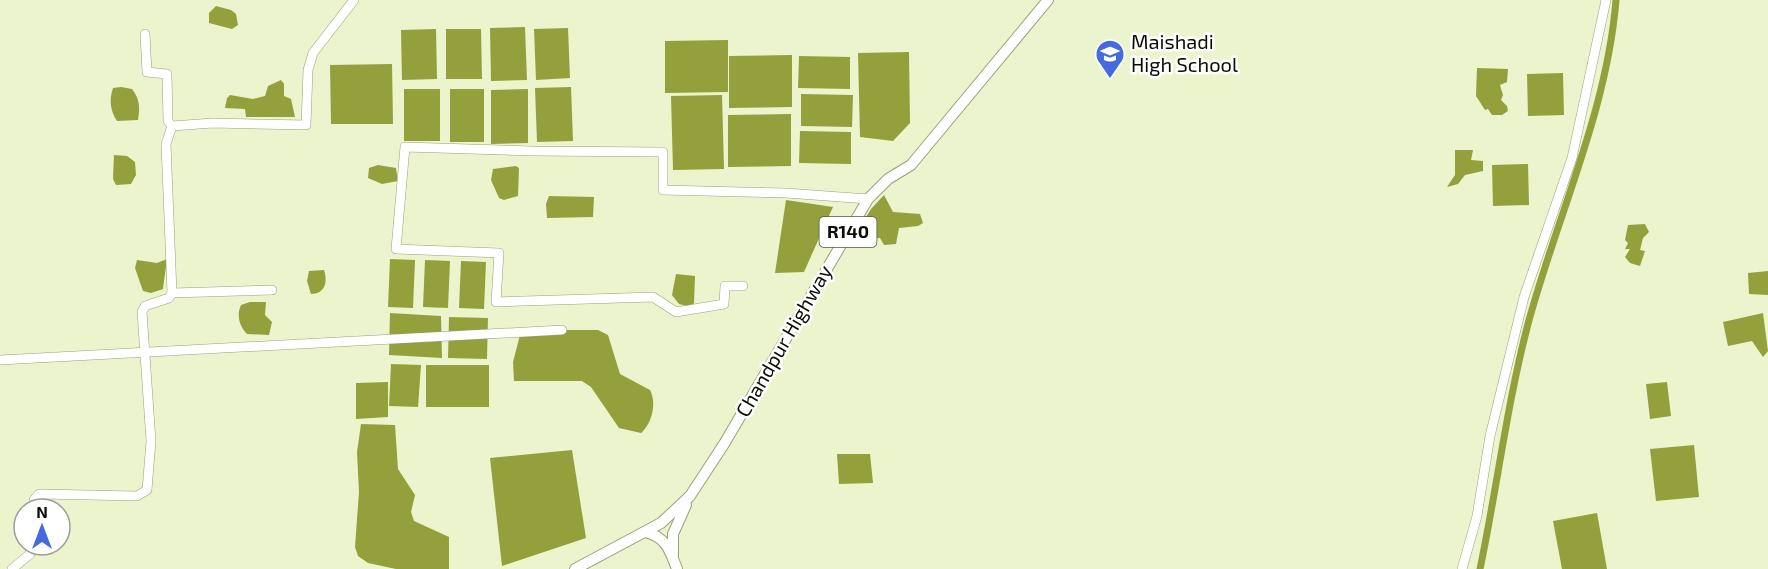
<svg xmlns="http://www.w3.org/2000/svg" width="1768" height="569" font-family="'Exo 2',sans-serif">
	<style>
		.water { fill: #93a03b }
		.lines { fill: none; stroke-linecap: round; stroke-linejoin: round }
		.canal { stroke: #93a03b; stroke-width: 7 }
		.minor-casing { stroke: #99a07d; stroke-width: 10 }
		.major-casing { stroke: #99a07d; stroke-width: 12 }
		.minor { stroke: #fff; stroke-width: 9 }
		.major { stroke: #fff; stroke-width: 10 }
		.labels { text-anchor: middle; stroke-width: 5; stroke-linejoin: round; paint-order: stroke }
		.shield { fill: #fff; stroke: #54564f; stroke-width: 1.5 }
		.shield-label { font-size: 18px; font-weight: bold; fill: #0b0d03 }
		.poi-label { font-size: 20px; fill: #0b0d03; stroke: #fff; text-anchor: start }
		.street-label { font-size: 20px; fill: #0b0d03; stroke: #fff }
	</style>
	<rect width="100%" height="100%" fill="#ecf4ce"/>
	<!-- water -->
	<g class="water">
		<path d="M216,6l15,4 5,4 2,11 -6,4 -23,-6v-10z"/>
		<path d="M525,27l2,53 -36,1 -1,-53z"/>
		<path d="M568,28l2,50 -34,2 -2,-51z"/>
		<path d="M436,29l1,50 -35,1 -1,-50z"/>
		<path d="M446,29h35l1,50h-36z"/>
		<path d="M728,40v52l-63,1v-52z"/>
		<path d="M909,52l1,71 -17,18 -33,-4 -2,-84z"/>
		<path d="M792,55v52l-63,1v-52z"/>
		<path d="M799,56l51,1v32l-52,-1z"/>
		<path d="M392,64l1,60h-62l-1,-59z"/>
		<path d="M1477,68l31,1 -1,13 -7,3 3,10 -2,5 6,6 1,5 -6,4h-10l-4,-6 -3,1 -9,-14z"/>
		<path d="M1563,73l1,42 -36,1 -1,-42z"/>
		<path d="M281,80l3,4v12l7,3 4,18h-49l-1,-8 -20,-1 2,-10 3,-3 23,4 12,-3 3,-10z"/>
		<path d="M121,87l11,2c8,10 8,19 6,31l-21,1c-7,-11 -8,-21 -4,-33z"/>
		<path d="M571,87l2,54 -36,1 -2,-54z"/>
		<rect x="404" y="89" width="36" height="52"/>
		<rect x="450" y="89" width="34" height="53"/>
		<path d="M528,89v54l-37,1v-54z"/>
		<path d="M801,94l52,1 -1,32 -51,-1z"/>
		<path d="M722,95l2,74 -51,1 -2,-74z"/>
		<path d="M791,114v52l-63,1v-52z"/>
		<path d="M800,131l51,1v32l-52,-1z"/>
		<path d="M1455,150h18l-2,10 12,1v10l-18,4 -7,9 -11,3 8,-12z"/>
		<path d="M114,155l13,1 8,6 1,13 -5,9 -15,1 -3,-6z"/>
		<path d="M1528,164l1,41 -36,1 -1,-41z"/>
		<path d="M378,165l18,3 2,13 -16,3 -14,-6 1,-10z"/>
		<path d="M516,166l3,2 -1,28 -14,4 -5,-2 -8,-18 2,-11z"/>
		<path d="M884,195l9,17 27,2 3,9 -5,3 -19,2 -3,16 -12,1 -4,-7 -28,2 19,-31z"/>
		<path d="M549,196l45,1 -1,20 -46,1 -1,-14z"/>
		<path d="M786,200l47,7 -29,65 -29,1z"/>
		<path d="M1645,224l4,8 -6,6 -3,12 5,1 -5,15 -10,-3 -5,-6 5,-8h-5l3,-6 -3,-3 3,-15z"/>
		<path d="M167,259l-4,30 -12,4 -8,-2 -8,-23 2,-8 20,3z"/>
		<path d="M390,259l25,1 -2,48 -25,-1z"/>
		<path d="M425,260l25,1 -2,47 -25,-1z"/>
		<path d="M461,261l25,1 -2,47 -25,-1z"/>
		<path d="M324,270c4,12 1,24 -13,24l-4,-13 2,-10z"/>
		<path d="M1768,271v24l-19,-1 -1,-21z"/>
		<path d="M676,274l19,2 -1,27 -3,4 -12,-3 -7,-9z"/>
		<path d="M250,302h16l-1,13 7,7 -3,13 -22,-1c-7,-7 -11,-18 -6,-29z"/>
		<path d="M390,313l51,3 1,42 -53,-3z"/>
		<path d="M1763,313l5,38 -5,6 -11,-16 -24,5 -5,-24z"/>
		<path d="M449,317l39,1 -1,41 -39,-1z"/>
		<path d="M562,330h36l10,5 12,39 30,16c7,13 2,34 -9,43l-22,-5 -28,-41 -9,-6h-68l-1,-19 7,-27z"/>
		<path d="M391,364l30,1 -3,42 -29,-1z"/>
		<rect x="426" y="365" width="63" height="42"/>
		<path d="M388,382v35l-32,2v-36z"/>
		<path d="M1667,382l4,34 -21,3 -4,-35z"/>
		<path d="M361,424l34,1 3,44 17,26 -4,17 3,9 35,16v32h-53l-28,-6 -10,-7 -3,-9 4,-55 -2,-40z"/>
		<path d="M1694,445l5,52 -43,4 -6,-52z"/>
		<path d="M572,450l14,88 -84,28 -12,-108z"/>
		<path d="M837,454h33l3,29 -34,1z"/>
		<path d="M1597,513l10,56h-45l-9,-48z"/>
	</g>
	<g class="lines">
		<!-- canal -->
		<path class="canal" d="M1480,569c17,-81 27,-165 48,-245 29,-108 79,-212 88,-324"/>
		<!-- minor casing -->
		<g class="minor-casing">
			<g id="minor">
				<path d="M145,34l2,38 20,2 1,47 4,5"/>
				<path d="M743,286h-18l-1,18 -48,8 -23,-15 -157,5 3,-49 -103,-4 9,-102 127,4 131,1v38l123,3 82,6"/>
				<path d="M172,293l100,-3"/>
				<path d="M0,360l562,-30"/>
				<path d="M34,509v-9l5,-6 98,2 10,-6 4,-49 -9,-129 3,-6 24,-8 3,-5 -6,-149 6,-18 41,-3 93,2 2,-55 5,-17 41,-53"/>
				<path d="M12,569l18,-15 1,-9"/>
				<path d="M1462,569l15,-53 13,-80 34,-139 48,-139 34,-158"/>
			</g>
		</g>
		<!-- major casing -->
		<g class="major-casing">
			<g id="major">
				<path d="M645,532c21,5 25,18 32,37"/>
				<path d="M673,558v-24l13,-29"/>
				<path d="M575,569l86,-46 29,-27 34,-52 144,-245 20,-20 23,-14 137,-165"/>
			</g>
		</g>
		<!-- minor -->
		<use href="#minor" class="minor"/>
		<!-- major -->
		<use href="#major" class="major"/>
	</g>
	<!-- icons -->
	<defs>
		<g id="school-pin" transform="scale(1.5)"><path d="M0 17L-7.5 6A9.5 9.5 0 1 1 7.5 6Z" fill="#436bdd" stroke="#fff"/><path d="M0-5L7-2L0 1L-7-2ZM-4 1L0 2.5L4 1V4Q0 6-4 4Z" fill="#fff"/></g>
	</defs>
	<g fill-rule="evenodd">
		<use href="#school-pin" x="1110" y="54"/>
	</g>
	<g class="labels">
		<!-- shield labels -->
		<rect class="shield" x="819.5" y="217" width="57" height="30" rx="4.5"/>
		<g class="shield-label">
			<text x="848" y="238">R140</text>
		</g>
		<!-- poi labels -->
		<g class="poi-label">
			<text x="1131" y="49">Maishadi<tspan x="1131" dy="23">High School</tspan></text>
		</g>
		<!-- street labels -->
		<g class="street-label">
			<text transform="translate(784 341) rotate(-60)" y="7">Chandpur Highway</text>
		</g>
	</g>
	<!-- north arrow -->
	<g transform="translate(42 527)"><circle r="28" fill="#ffffff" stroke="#9d9e9a" stroke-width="1.5"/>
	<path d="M0-4.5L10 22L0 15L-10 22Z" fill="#436bdd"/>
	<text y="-9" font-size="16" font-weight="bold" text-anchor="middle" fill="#0b0d03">N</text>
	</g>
</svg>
